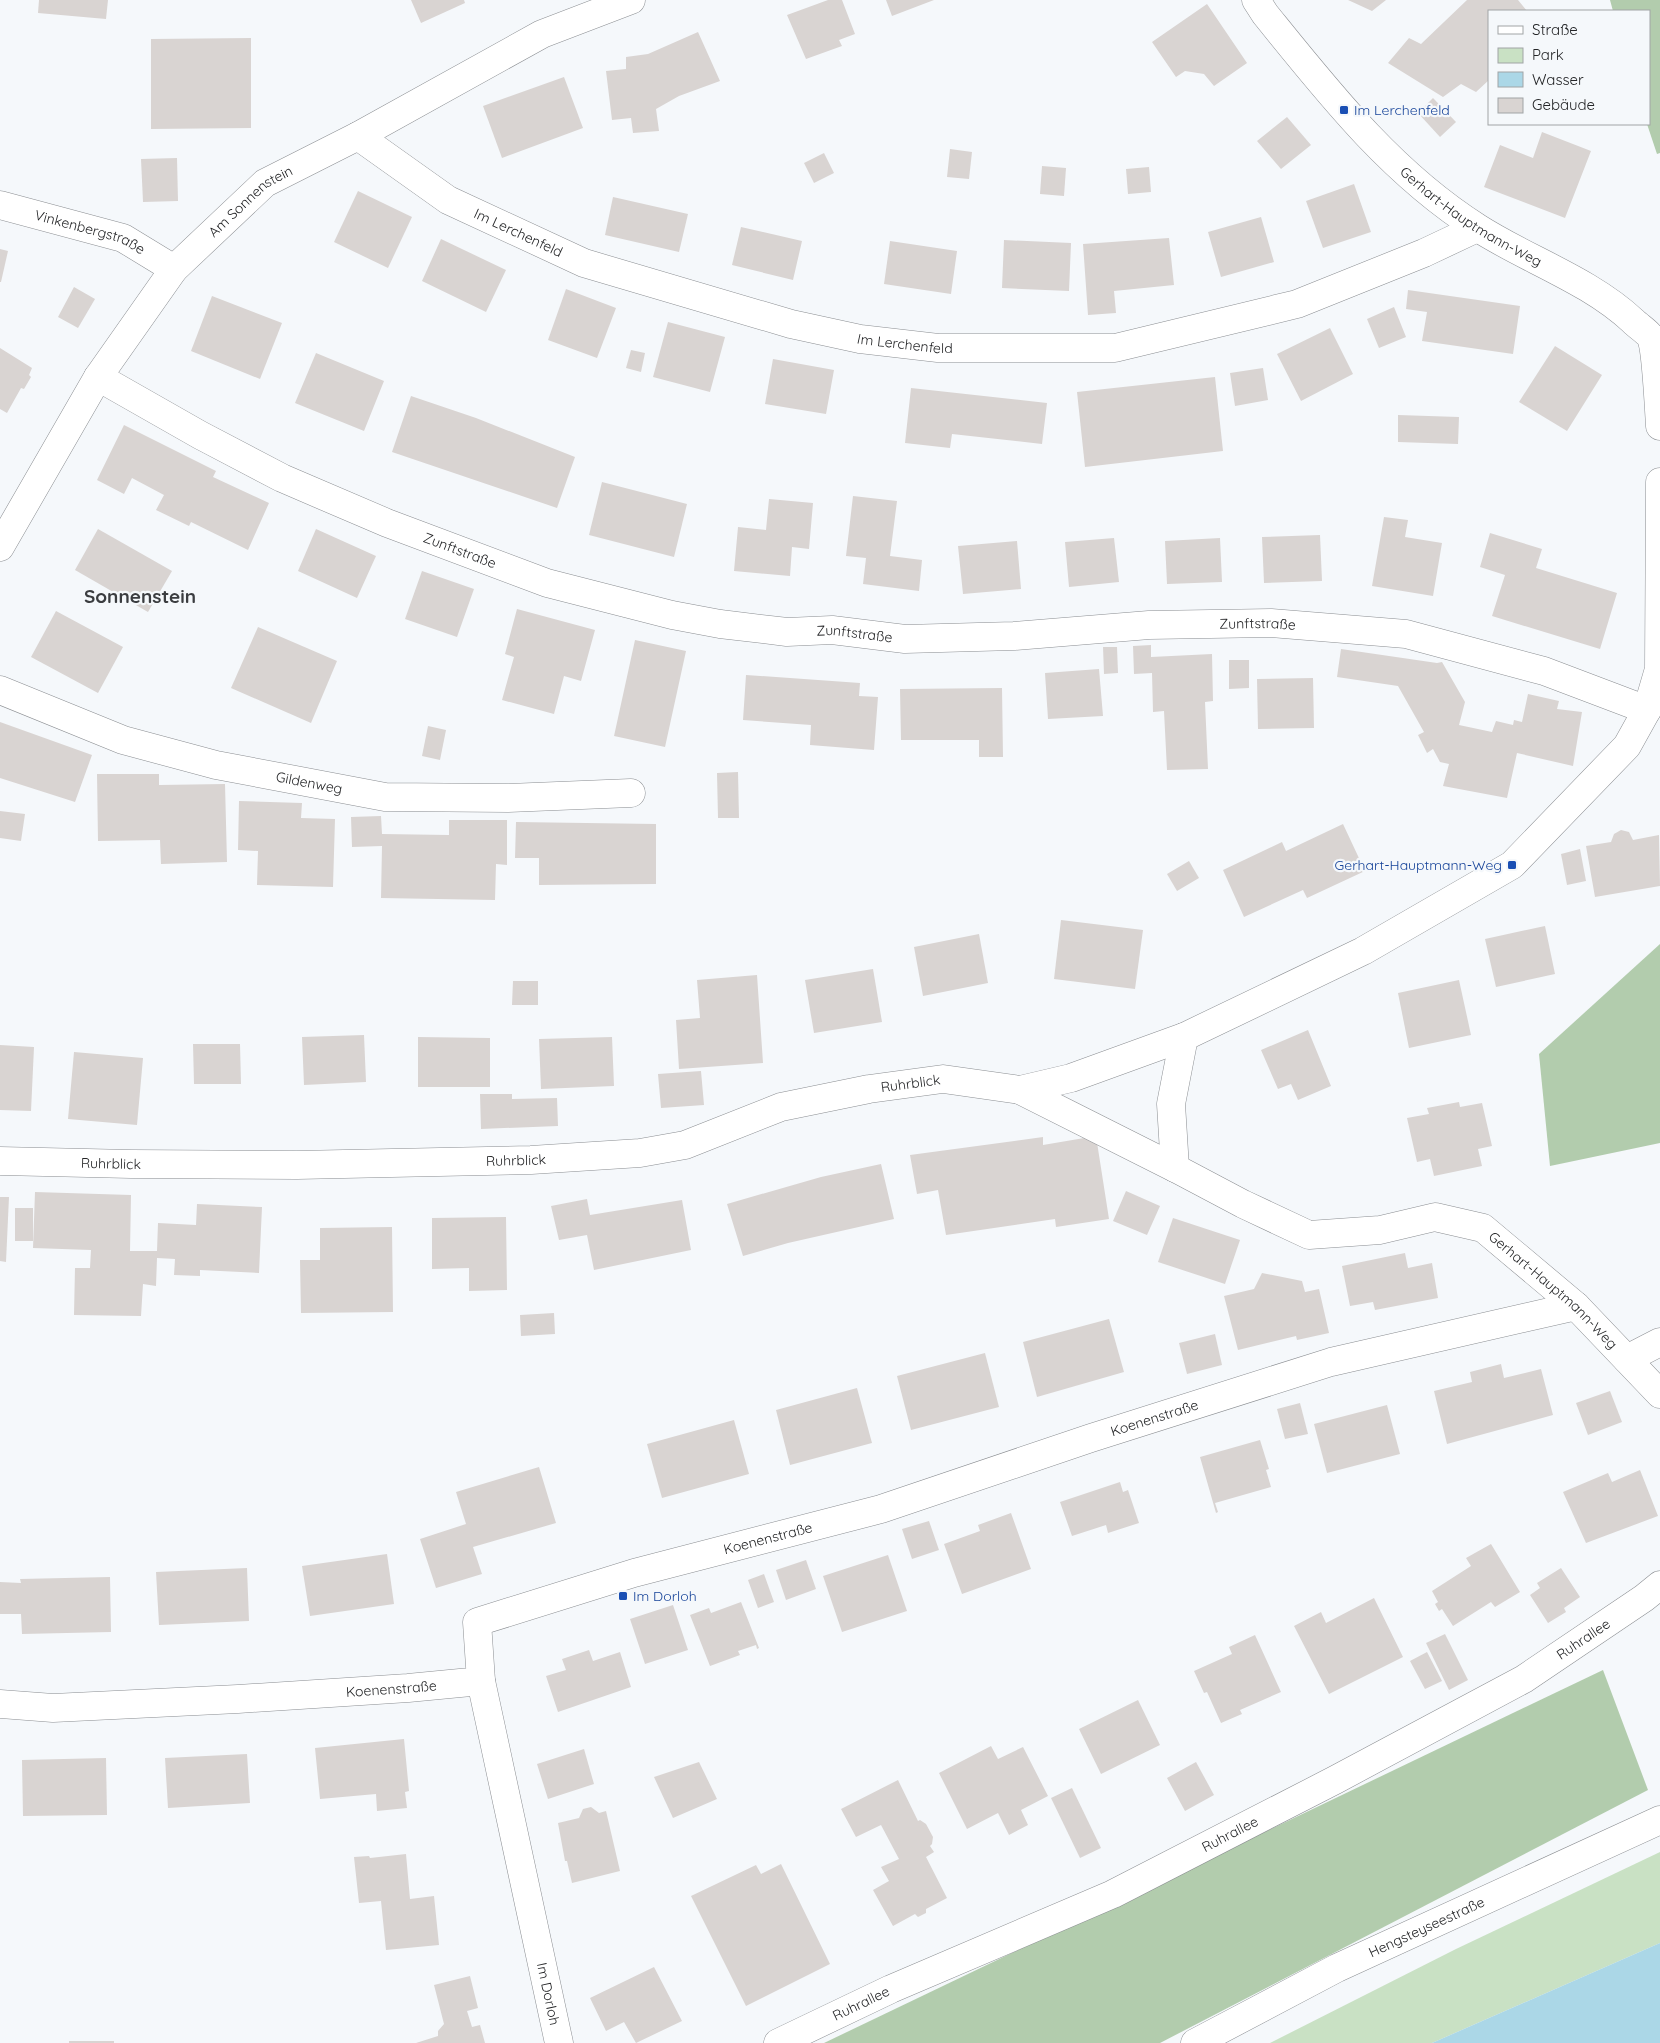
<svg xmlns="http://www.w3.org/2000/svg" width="1660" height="2043" font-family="Quicksand,sans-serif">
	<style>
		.green { fill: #c9e1c4 }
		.forest { fill: #b2ccad }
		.water { fill: #abd7e7 }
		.building { fill: #d9d4d2 }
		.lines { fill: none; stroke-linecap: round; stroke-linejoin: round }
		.street-casing { stroke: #8b8e92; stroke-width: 29 }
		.street { stroke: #fff; stroke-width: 28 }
		.transit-dot { fill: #1a4fb4; stroke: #f5f8fb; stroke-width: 2 }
		.labels { text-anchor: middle; stroke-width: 4.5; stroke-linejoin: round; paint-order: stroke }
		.transit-label { font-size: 14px; fill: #164399; stroke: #f5f8fb; text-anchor: start }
		.street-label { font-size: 14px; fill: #242527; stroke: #f5f8fb }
		.district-label { font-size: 19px; font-weight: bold; fill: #3b3d40; stroke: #f5f8fb }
	</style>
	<rect width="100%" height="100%" fill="#f5f8fb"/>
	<!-- green -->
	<path class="green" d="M1660,1852v91l-228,100h-162l186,-94z"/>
	<!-- forest -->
	<g class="forest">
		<path d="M1610,0h50v153l-3,1 -10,-30 2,-113h-36z"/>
		<path d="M1660,944v199l-110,23 -11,-112z"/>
		<path d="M1603,1670l45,120 -488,253h-336z"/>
	</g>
	<!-- water -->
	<path class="water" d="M1660,1943v100h-228z"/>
	<!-- building -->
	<g class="building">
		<path d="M39,0h69l-2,19 -68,-6z"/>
		<path d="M411,0h53l1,3 -44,20z"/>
		<path d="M828,0h14l13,34 -16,6 3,6 -36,13 -19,-44z"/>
		<path d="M886,0h48l-42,16z"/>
		<path d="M1348,0h38l-14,11z"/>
		<path d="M1467,0h51l9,11h-38v69l-13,12 -15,-8 -18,13 -55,-34 21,-25 12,6z"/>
		<path d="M1207,4l40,59 -33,23 -10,-12 -19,-3 -9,6 -24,-35z"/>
		<path d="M698,32l22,49 -41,15 -23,13 3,22 -26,2 -2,-15 -19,2 -6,-49 20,-2v-12l22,-3z"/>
		<path d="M251,38v90l-100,1v-90z"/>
		<path d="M564,77l19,51 -81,30 -19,-52z"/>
		<path d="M1433,98l23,24 -16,15 -22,-24z"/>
		<path d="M1287,117l24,28 -30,24 -24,-28z"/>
		<path d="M1542,132l49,19 -26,67 -81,-31 16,-42 33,13z"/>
		<path d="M950,149l22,3 -3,27 -22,-2z"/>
		<path d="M824,153l10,20 -20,10 -10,-20z"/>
		<path d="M177,158l1,43 -35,1 -2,-43z"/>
		<path d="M1042,166l24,2 -2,28 -24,-2z"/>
		<path d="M1149,167l2,25 -23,2 -2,-25z"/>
		<path d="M1354,184l17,48 -48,16 -17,-47z"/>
		<path d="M358,191l54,26 -24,51 -54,-26z"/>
		<path d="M613,197l75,17 -9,38 -74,-17z"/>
		<path d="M1261,217l13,45 -53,15 -13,-45z"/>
		<path d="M741,227l61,14 -9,39 -61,-15z"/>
		<path d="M1169,238l5,47 -60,6 2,22 -28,2 -5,-71z"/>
		<path d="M441,239l65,31 -20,42 -64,-31z"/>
		<path d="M1004,240l67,3 -2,48 -67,-3z"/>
		<path d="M890,241l67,10 -6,43 -67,-10z"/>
		<path d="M0,249l8,2 -7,31h-1z"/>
		<path d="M74,287l21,12 -17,29 -20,-11z"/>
		<path d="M566,289l50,19 -19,50 -49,-18z"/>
		<path d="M1408,290l112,16 -7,48 -91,-13 5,-29 -21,-3z"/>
		<path d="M212,296l70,27 -22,56 -69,-28z"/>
		<path d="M1394,307l12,30 -27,11 -12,-29z"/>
		<path d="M668,322l57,15 -15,55 -57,-15z"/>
		<path d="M1330,328l23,46 -52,27 -24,-47z"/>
		<path d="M1555,346l47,29 -35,56 -48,-29z"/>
		<path d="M0,348l32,20 -3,7 2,2 -7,12 -3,-1 -14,25 -7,-4z"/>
		<path d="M631,350l14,3 -4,19 -15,-4z"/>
		<path d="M316,353l68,28 -20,50 -69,-28z"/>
		<path d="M773,359l61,11 -8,44 -61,-10z"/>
		<path d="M1263,368l5,32 -33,6 -5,-33z"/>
		<path d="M1215,377l8,74 -138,16 -8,-75z"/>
		<path d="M911,388l136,15 -5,41 -90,-10 -2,14 -45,-5z"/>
		<path d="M411,396l65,22 99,39 -18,51 -165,-56z"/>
		<path d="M1398,415l61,2 -1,27 -60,-2z"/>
		<path d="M124,425l92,46 -3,6 56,26 -21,47 -57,-28 -2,4 -33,-16 8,-15 -32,-17 -8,16 -27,-14z"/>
		<path d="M602,482l85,22 -13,53 -85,-22z"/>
		<path d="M853,496l44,5 -7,55 32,4 -3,31 -56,-7 3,-26 -20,-2z"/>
		<path d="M769,499l44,4 -4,46 -17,-2 -2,29 -56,-5 4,-44 28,3z"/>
		<path d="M1384,517l24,3 -3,17 37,6 -9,53 -61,-10z"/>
		<path d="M98,529l74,42 -24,41 -73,-42z"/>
		<path d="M316,529l60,27 -19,42 -59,-27z"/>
		<path d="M1490,533l52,16 -6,19 81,25 -17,56 -108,-33 13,-41 -25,-8z"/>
		<path d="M1320,535l2,46 -58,2 -2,-46z"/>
		<path d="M1114,538l5,44 -50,5 -4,-45z"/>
		<path d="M1220,538l2,44 -55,2 -2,-43z"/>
		<path d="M1017,541l4,48 -58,5 -5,-48z"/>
		<path d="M422,571l52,18 -17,48 -52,-18z"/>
		<path d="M517,609l78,21 -14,51 -17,-5 -10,38 -52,-14 12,-43 -9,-3z"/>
		<path d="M56,611l67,36 -25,46 -67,-36z"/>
		<path d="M258,627l79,34 -26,62 -80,-35z"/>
		<path d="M635,640l51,11 -21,96 -51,-11z"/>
		<path d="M1151,645v12l61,-3 1,47 -8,1 3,67 -41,1 -3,-59 -11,1 -1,-39 -18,1 -1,-28z"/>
		<path d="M1103,647h14l1,26 -14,1z"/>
		<path d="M1341,649l96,14 5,-1 23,40 -6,23 33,7 4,-11 17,4 1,-5 8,2 6,-28 31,7 -2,8 25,3 -9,54 -56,-13 -10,45 -64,-12 6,-22 -9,-2 -7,-13 -6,4 -9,-18 6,-3 -26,-46 -61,-9z"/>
		<path d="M1229,660h20v28l-20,1z"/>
		<path d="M1099,669l4,47 -55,3 -3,-46z"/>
		<path d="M746,675l114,8 -1,13 19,1 -4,53 -64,-5 1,-20 -68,-5z"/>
		<path d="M1313,678l1,50 -56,1 -1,-50z"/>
		<path d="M1002,688l1,69h-24v-17h-78l-1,-51z"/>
		<path d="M0,722l92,33 -17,47 -75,-24z"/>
		<path d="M428,726l18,4 -6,30 -18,-4z"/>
		<path d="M738,772l1,46h-21l-1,-45z"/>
		<path d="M97,774h62v11l66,-1 2,78 -66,2 -1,-24 -62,1z"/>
		<path d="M239,801l63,2 -1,15 34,1 -2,68 -76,-2 1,-34 -20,-1z"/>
		<path d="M0,811l25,3 -4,27 -21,-3z"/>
		<path d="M381,816l1,18 67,1v-15h58v45l-11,-1 -1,36 -114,-2 1,-52 -30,1 -1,-30z"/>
		<path d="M516,822l140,2v60l-117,1v-27h-24z"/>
		<path d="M1343,824l22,47 -58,27 -4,-8 -59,27 -21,-47 59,-28 4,9z"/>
		<path d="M1621,830l8,2 4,8 26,-5 1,51 -65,11 -9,-51 25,-4 3,-8z"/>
		<path d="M1580,849l6,32 -19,4 -6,-31z"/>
		<path d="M1189,861l10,17 -22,13 -10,-17z"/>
		<path d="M1061,920l82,10 -8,59 -81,-10z"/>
		<path d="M1545,926l10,48 -59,13 -11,-48z"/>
		<path d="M979,934l9,49 -65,13 -9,-49z"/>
		<path d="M873,969l9,53 -68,11 -9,-53z"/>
		<path d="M757,975l6,88 -84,6 -3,-49 24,-2 -3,-38z"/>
		<path d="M1459,980l12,55 -62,13 -11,-55z"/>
		<path d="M513,981h25v24h-26z"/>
		<path d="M1308,1030l23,56 -33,14 -7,-16 -13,5 -17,-39z"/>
		<path d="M364,1035l2,47 -62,3 -2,-48z"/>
		<path d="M418,1037l72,1v49h-72z"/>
		<path d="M612,1037l2,49 -73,3 -2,-50z"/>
		<path d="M193,1044h47l1,40h-47z"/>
		<path d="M0,1045l34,2 -3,64 -31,-1z"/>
		<path d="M74,1052l69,6 -6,67 -69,-6z"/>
		<path d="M701,1071l3,34 -43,3 -3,-34z"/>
		<path d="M480,1094h32v5l45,-1 1,28 -77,3z"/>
		<path d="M1459,1102l1,5 22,-4 10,43 -14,3 4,17 -48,10 -4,-17 -13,3 -10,-44 22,-4 -2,-6z"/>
		<path d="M1096,1136l13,83 -53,8 -1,-8 -109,16 -8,-45 -21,4 -7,-39 133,-18v8z"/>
		<path d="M881,1164l13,55 -106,24 -45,13 -16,-52 94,-27z"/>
		<path d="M1126,1191l34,15 -13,29 -34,-14z"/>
		<path d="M35,1192l96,3 -1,56h27l1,-28 38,2 1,-21 65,3 -3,66 -59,-3v6l-26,-1 1,-16 -18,-1 -1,28 -13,-2 -2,32 -67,-1 1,-47h15l1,-18 -58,-2z"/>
		<path d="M0,1197h9l-3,65 -6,-1z"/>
		<path d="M587,1199l3,16 92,-15 9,50 -97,20 -7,-35 -28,5 -8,-34z"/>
		<rect x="15" y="1208" width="18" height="33"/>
		<path d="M506,1217l1,73 -38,1v-23l-37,1v-51z"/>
		<path d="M1173,1218l67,22 -15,44 -67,-22z"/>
		<path d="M392,1227l1,85 -92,1 -1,-53h20v-32z"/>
		<path d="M1405,1253l3,15 24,-5 6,35 -63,12 -2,-8 -23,4 -8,-40z"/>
		<path d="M1262,1273l40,8 3,11 14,-3 10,44 -32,7 -1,-4 -58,14 -14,-54 30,-7z"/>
		<path d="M554,1313l1,21 -34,2 -1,-21z"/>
		<path d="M1109,1319l15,53 -87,25 -14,-55z"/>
		<path d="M1215,1334l7,31 -35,9 -8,-31z"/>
		<path d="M985,1353l14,54 -88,23 -14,-54z"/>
		<path d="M1501,1364l3,14 37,-9 12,46 -106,29 -13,-53 38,-9 -2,-10z"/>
		<path d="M857,1388l15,55 -82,22 -14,-55z"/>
		<path d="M1610,1391l12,31 -34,13 -12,-32z"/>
		<path d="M1300,1403l8,31 -23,5 -8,-30z"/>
		<path d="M1387,1405l13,49 -73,19 -13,-49z"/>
		<path d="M734,1420l15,54 -87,24 -15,-54z"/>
		<path d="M1260,1440l9,29 -3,1 5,17 -56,16 3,9 -2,1 -16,-56z"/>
		<path d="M539,1467l17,56 -83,24 9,27 -46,14 -16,-49 46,-15 -10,-32z"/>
		<path d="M1640,1470l18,46 -72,27 -23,-51 45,-19 4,9z"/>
		<path d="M1120,1482l3,10 5,-2 11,33 -31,10 -2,-8 -34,11 -12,-34z"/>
		<path d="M1011,1513l20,56 -69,25 -18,-50 36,-13 -2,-6z"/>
		<path d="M929,1521l10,29 -27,9 -10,-30z"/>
		<path d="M1491,1544l29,48 -25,15 -4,-5 -38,24 -11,-17 -3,2 -4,-7 3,-2 -6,-11 39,-25 -5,-8z"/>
		<path d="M387,1554l7,50 -84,12 -8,-50z"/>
		<path d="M888,1555l19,56 -65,21 -19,-56z"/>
		<path d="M806,1560l10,29 -30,11 -10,-30z"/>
		<path d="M247,1568l2,53 -90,4 -3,-53z"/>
		<path d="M1561,1568l19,29 -16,11 2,4 -18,11 -18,-28 10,-7 -3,-5z"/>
		<path d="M764,1574l10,28 -16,6 -10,-28z"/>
		<path d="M110,1577l1,55 -89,2 -1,-20h-21v-32l21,1 -1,-4z"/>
		<path d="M1374,1598l29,59 -74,37 -35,-68 27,-14 5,11z"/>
		<path d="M741,1602l18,46 -2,1 -1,-4 -18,6 2,4 -30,11 -20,-51 19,-7 2,5z"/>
		<path d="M673,1605l15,45 -43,14 -15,-45z"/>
		<path d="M1445,1634l23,46 -19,10 -23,-47z"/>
		<path d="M1255,1635l26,57 -41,18 2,4 -21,9 -14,-31 -3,1 -10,-22 38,-17 -3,-7z"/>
		<path d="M589,1650l4,11 27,-9 11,35 -73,25 -12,-36 20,-6 -4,-11z"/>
		<path d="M1427,1652l15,29 -17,8 -15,-28z"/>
		<path d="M1138,1700l22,45 -59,29 -22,-45z"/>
		<path d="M404,1739l5,52 -4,1 2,16 -30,3 -1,-17 -56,5 -5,-51z"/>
		<path d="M991,1746l7,13 25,-12 25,49 -27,14 7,15 -19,10 -11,-22 -31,16 -28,-56z"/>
		<path d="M584,1749l10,35 -46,15 -11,-35z"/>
		<path d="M247,1754l3,49 -82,5 -3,-50z"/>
		<path d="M106,1758l1,57 -84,1 -1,-56z"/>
		<path d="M699,1762l18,37 -44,19 -19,-41z"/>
		<path d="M1196,1762l18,33 -29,16 -18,-33z"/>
		<path d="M898,1780l20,41 2,-1 6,4 7,13 -1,7 -2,2 4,6 -8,5 21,41 -21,11v4l-8,4 -3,-3 -22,12 -20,-36 16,-9 -8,-14 18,-8 -18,-34 -25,12 -15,-28z"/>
		<path d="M1072,1788l29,60 -21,10 -29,-60z"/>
		<path d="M591,1807l8,6 7,-2 14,60 -48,12 -5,-22h-2l-7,-38 21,-5 4,-9z"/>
		<path d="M406,1854l4,45 24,-3 5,49 -53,5 -5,-49 -22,2 -5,-46 15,-1 1,2z"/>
		<path d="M781,1864l49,100 -84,42 -55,-110 65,-31 5,9z"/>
		<path d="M654,1967l28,54 -46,22 -12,-21 -18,9 -16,-33z"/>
		<path d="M470,1976l8,32 -11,3 5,16 8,-2 5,18h-69l22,-7v-5l6,-7 -10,-39z"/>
		<rect x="69" y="2041" width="45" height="2"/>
	</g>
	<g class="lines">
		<!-- street casing -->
		<g class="street-casing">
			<g id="street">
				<path id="s1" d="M1256,0l9,14c63,78 126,159 213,214 50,32 111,52 155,93 5,5 13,10 17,15 6,10 9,75 10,90"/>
				<path id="s2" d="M358,136l90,64 136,63 207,61 69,15 78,9h177l182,-44 127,-51 53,-25"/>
				<path id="s3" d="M0,205l123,33 51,31"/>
				<path id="s4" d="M98,377l102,58 82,43 105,45 160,60 125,32 48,9 67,8 45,-2 73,9 109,-3 135,-11 122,-2 135,11 138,37 103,39"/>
				<path id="s5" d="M1660,482l-1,187 -12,41 -20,36 -115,119 -149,86 -179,86 -13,67 4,64 68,36 66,31 71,-5 55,-13 48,11 93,78 84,88"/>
				<path id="s6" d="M0,547l98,-170 76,-108 91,-86 93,-47 184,-102 89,-34"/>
				<path id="s7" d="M0,690l123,50 93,25 169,32 123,1 123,-5"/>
				<path d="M1020,1090l155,78"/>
				<path id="s8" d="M0,1161l131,3 166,1 234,-5 109,-7 45,-8 96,-38 88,-18 74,-10 77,11 51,-12 113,-41"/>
				<path d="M1627,1359l33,-17"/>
				<path id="s9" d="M481,1681l78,362"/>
				<path id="s10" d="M0,1704l53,4 185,-9 170,-11 73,-7 -4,-59 157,-49 247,-64 210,-71 240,-76 245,-56"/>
				<path id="s11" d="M778,2043l113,-54 222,-95 222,-114 189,-101 120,-81 16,-13"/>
				<path id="s12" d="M1195,2043l142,-75 323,-148"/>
			</g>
		</g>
		<!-- street -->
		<use href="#street" class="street"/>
	</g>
	<!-- markers -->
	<g class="transit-dot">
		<rect x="1339" y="105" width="10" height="10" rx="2.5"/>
		<rect x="1507" y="860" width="10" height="10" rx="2.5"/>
		<rect x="618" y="1591" width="10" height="10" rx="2.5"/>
	</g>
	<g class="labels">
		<!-- transit labels -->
		<g class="transit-label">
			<text x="1354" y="115">Im Lerchenfeld</text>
			<text x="1502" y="870" text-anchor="end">Gerhart-Hauptmann-Weg</text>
			<text x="633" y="1601">Im Dorloh</text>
		</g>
		<!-- street labels -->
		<g class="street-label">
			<text dy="5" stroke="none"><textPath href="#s6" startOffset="431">Am Sonnenstein</textPath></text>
			<text dy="5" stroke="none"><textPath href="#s1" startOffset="308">Gerhart-Hauptmann-Weg</textPath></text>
			<text dy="5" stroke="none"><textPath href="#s2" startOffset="188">Im Lerchenfeld</textPath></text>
			<text dy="5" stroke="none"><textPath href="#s3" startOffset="94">Vinkenbergstraße</textPath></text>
			<text dy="5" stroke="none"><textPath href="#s2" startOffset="592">Im Lerchenfeld</textPath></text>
			<text dy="5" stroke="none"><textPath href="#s4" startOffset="402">Zunftstraße</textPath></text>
			<text dy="5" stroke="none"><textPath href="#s4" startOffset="1212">Zunftstraße</textPath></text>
			<text dy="5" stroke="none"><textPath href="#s4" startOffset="808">Zunftstraße</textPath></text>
			<text dy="5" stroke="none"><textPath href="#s7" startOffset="324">Gildenweg</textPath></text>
			<text dy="5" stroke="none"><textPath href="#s8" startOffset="921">Ruhrblick</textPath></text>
			<text dy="5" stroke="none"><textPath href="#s8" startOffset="516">Ruhrblick</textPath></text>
			<text dy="5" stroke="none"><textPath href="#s8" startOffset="111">Ruhrblick</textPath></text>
			<text dy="5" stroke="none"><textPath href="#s5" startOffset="1360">Gerhart-Hauptmann-Weg</textPath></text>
			<text dy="5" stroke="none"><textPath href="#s10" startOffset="1249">Koenenstraße</textPath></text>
			<text dy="5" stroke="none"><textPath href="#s10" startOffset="844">Koenenstraße</textPath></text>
			<text dy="5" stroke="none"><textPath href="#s11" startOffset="902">Ruhrallee</textPath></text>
			<text dy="5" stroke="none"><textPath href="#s10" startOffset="392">Koenenstraße</textPath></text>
			<text dy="5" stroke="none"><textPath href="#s11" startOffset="498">Ruhrallee</textPath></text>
			<text dy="5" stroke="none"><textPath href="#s12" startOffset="259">Hengsteyseestraße</textPath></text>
			<text dy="5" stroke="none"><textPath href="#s9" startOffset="320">Im Dorloh</textPath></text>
			<text dy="5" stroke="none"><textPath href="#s11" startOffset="92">Ruhrallee</textPath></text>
		</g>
		<!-- district labels -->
		<g class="district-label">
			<text x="140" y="603">Sonnenstein</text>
		</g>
	</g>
	<!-- legend -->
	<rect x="1488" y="10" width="162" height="115" fill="#f5f8fb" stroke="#a1a4a6"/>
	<rect x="1498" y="26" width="25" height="8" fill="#ffffff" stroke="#a1a4a6"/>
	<text x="1532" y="35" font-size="15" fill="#242527">Straße</text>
	<rect x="1498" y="48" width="25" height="15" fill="#c9e1c4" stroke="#a1a4a6"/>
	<text x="1532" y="60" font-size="15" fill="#242527">Park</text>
	<rect x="1498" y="72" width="25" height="15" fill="#abd7e7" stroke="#a1a4a6"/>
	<text x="1532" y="85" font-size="15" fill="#242527">Wasser</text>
	<rect x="1498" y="98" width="25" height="15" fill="#d9d4d2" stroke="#a1a4a6"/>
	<text x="1532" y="110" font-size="15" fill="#242527">Gebäude</text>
</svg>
